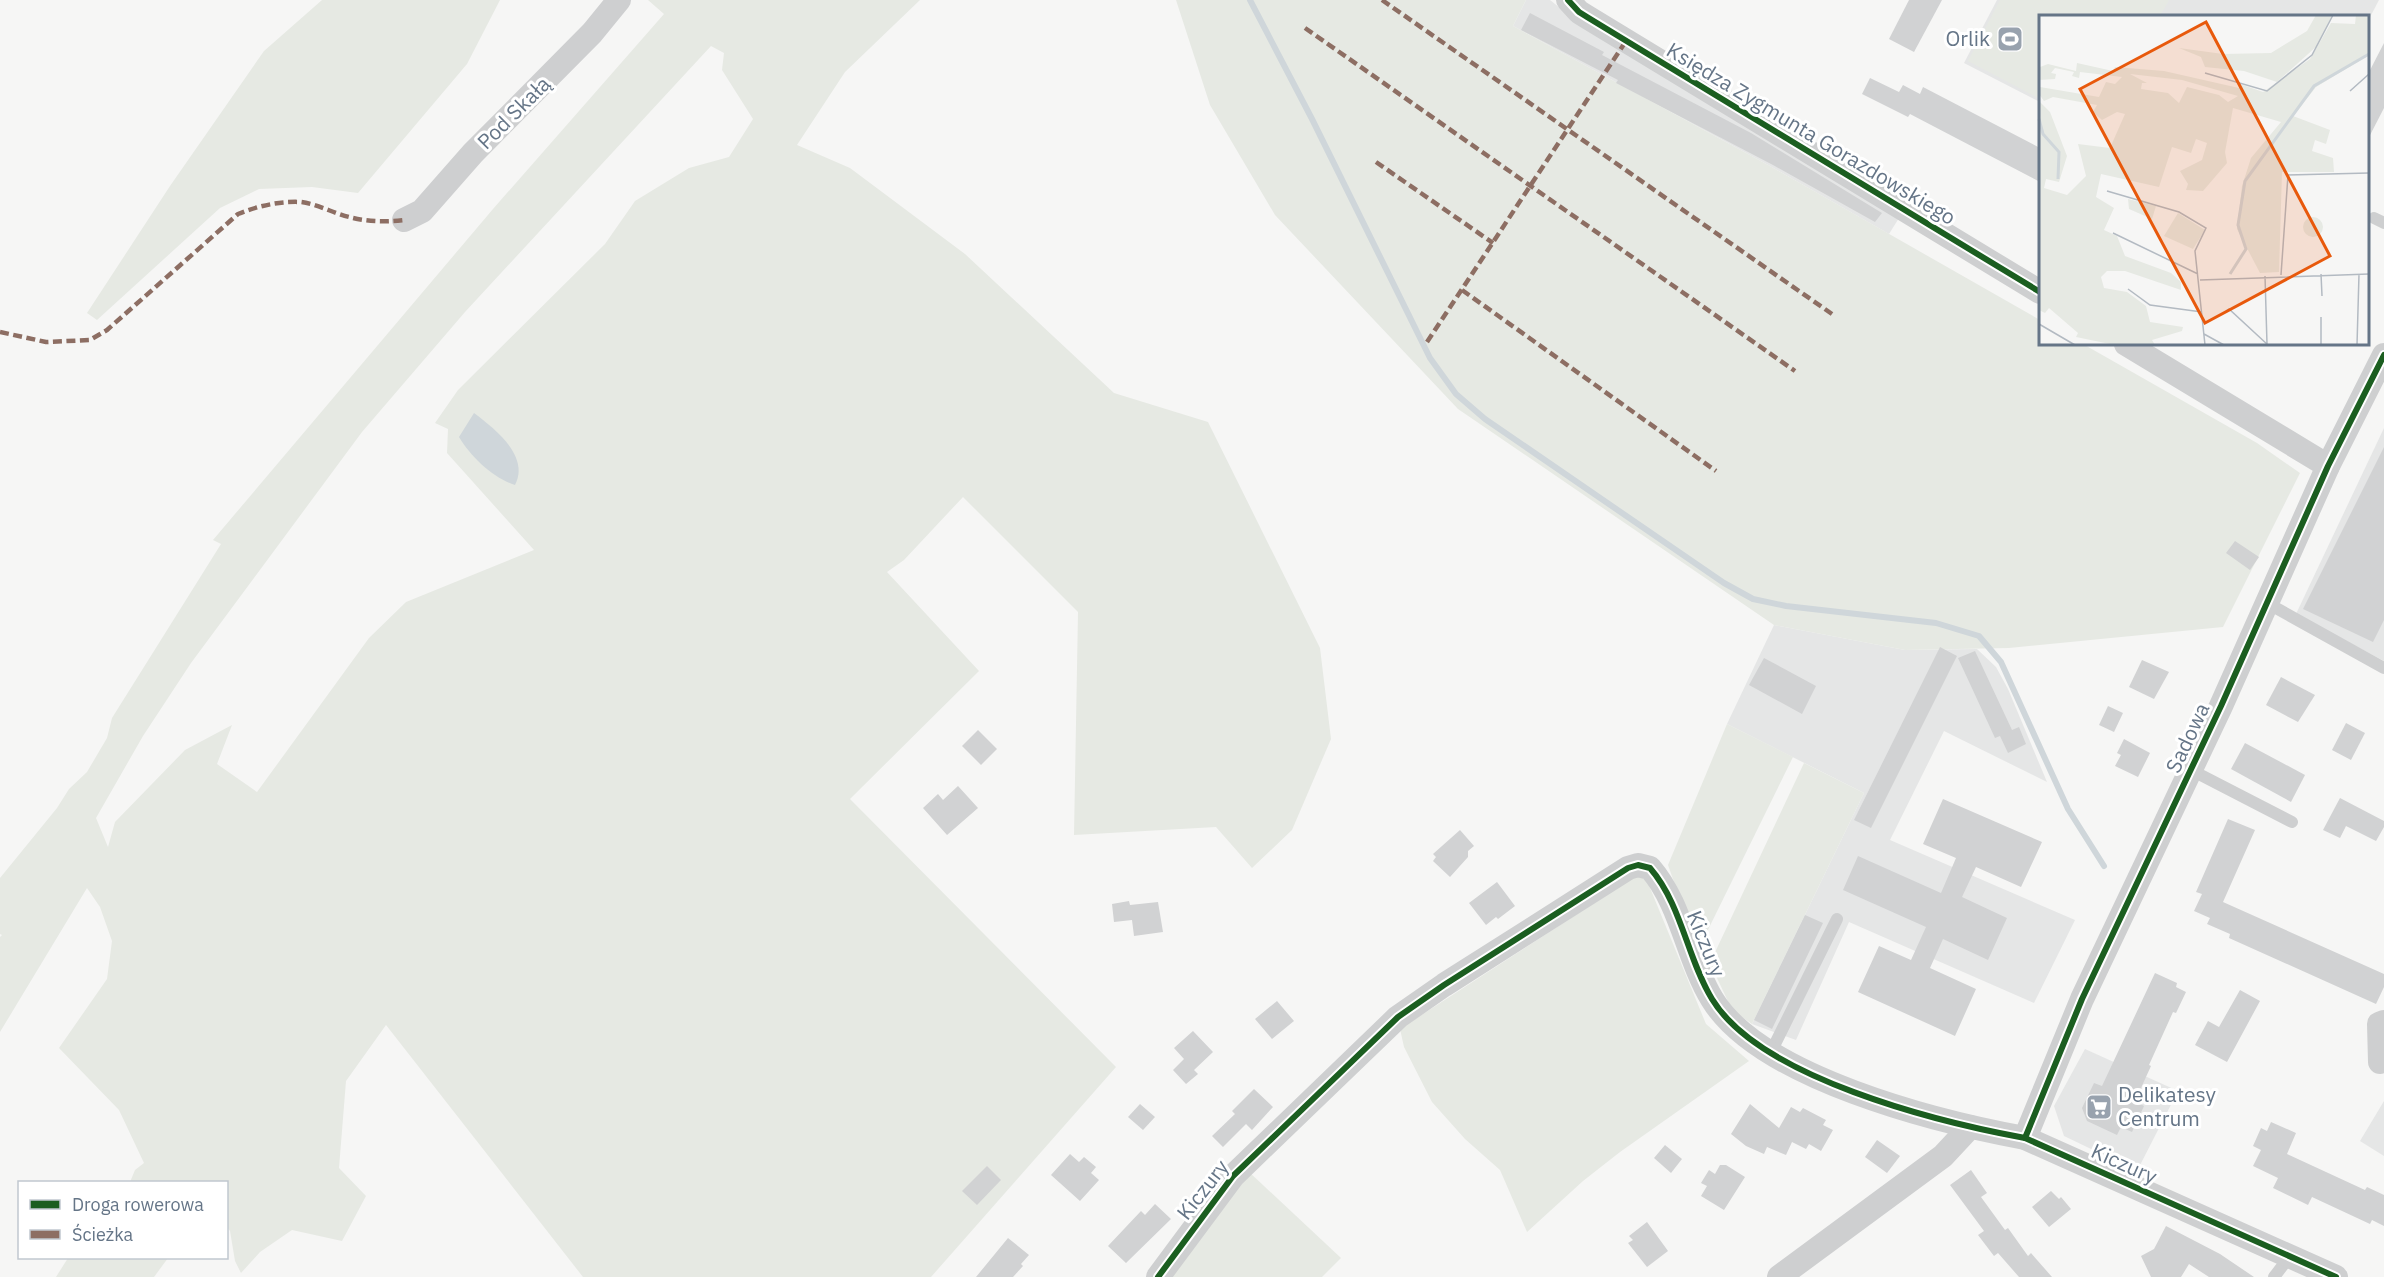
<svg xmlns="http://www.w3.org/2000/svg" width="2384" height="1277" font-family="'IBM Plex Sans',sans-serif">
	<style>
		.built { fill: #e5e6e6 }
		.green { fill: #e6e9e3; fill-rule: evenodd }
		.water { fill: #cfd6da }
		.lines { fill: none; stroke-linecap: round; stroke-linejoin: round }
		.stream { stroke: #cfd6da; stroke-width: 6 }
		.building { fill: #d1d2d3 }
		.service { stroke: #cecfd0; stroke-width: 12 }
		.minor { stroke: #cecfd0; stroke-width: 24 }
		.quiet { stroke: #8d6e63; stroke-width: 4.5; stroke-dasharray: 9 4.5; stroke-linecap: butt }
		.cycleway-casing { stroke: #fff; stroke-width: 10 }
		.cycleway { stroke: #1b5e20; stroke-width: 6 }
		.labels { text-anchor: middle; stroke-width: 6; stroke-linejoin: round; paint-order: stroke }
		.poi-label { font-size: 21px; fill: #657587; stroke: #fff; text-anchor: end }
		.street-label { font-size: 21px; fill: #657587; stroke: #fff }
		.inset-river { fill: none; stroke: #cfd6da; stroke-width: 3 }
		.inset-road { fill: none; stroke: #b3bac2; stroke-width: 1.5 }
		.view { fill: #e8590c; fill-opacity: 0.15; stroke: #e8590c; stroke-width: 3 }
		.inset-edge { fill: none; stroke: #657587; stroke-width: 3 }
	</style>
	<rect width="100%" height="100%" fill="#f6f6f5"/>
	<!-- built -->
	<g class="built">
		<path d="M1526,0h24l15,12 334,206 -10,16 -119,-68 -257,-140z"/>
		<path d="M1997,0h382l-11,21v-5h-328v86l-76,-39z"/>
		<path d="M2384,428v233l-88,-47z"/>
		<path d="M1774,625l131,25 72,-1 19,18 12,22 39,93 -103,-51 -54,109 185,80 -41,83 -185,-81 -53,118 -44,-16 112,-231 -137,-69z"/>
		<path d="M2085,1049l93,42 -41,80 -73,-35 -10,-30z"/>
		<path d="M2384,1101v55l-24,-15z"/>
	</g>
	<!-- green -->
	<g class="green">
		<path d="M322,0h178l-33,64 -109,129 -46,-6 -53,2 -39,19 -123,112 -10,-7 83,-127 94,-135z"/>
		<path d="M648,0h272l-75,72 -48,73 53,23 115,86 149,139 94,29 112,226 11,91 -39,91 -40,38 -36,-41 -142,8 4,-223 -115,-115 -59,63 -17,12 92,99 -129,128 266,268 -185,210h-348l-197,-252 -40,56 -7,87 27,28 -24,45 -50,-11 -32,22 -19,21 -6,-12 -5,-30 -3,-4 -1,-45h-96l5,-12 9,-7 -25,-53 -60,-62 48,-69 5,-38 -12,-34 -13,-19 -87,144v-95l2,-2 -2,-1v-56l57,-70 12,-19 18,-17 20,-34 5,-20 109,-174 -8,-4 280,-331 171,-195zM711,46l13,7 -2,17 31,49 -24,38 -40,11 -54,33 -30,43 -147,146 -23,33 13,6 -1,24 87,97 -128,52 -37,36 -112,154 -40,-28 15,-39 -47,25 -70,72 -7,25 -12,-29 47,-82 48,-73 171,-231 103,-120z"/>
		<path d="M1176,0h350l-13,26 257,140 270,154v24h43l174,99 43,30 -77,154 -214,21 -104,2 -131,-25 -316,-216 -183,-194 -65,-110z"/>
		<path d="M2000,0h169l-9,16h-120v83l-72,-38z"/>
		<path d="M1727,724l66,33 -91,185 -9,-6 -25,-71z"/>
		<path d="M1804,763l60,30 -112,231 -20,-14 -22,-47z"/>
		<path d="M1639,874l9,9 58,141 43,37 -129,91 -37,29 -56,51 -27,-62 -35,-31 -33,-37 -28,-55 -4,-18z"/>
		<path d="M1248,1171l93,87 -19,19h-152z"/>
		<path d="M68,1258h100l-14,19h-98z"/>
	</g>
	<!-- water -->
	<path class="water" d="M474,413c21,16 56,43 41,72 -22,-7 -44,-28 -56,-48z"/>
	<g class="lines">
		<!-- stream -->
		<path class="stream" d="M1250,0l62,119 118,239 26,36 29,25 239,164 29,16 33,7 150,17 43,13 22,26 67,147 36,57"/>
	</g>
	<!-- building -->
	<g class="building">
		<path d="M1909,0h33l-28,52 -25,-13z"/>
		<path d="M1530,13l74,39 -2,3 149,78 131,80 -7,9 -102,-57 -157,-82 2,-3 -97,-50z"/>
		<path d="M2384,43v65l-17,33v-65z"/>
		<path d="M1870,78l29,14 4,-7 17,9 3,-7 117,61v34l-130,-68 -2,3 -46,-23z"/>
		<path d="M2384,447v173l-11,22 -70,-33z"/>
		<path d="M2235,541l24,16 -9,13 -24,-17z"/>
		<path d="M1940,647l17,9 -86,172 -17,-8z"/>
		<path d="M1975,651l37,79 7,-3 7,17 -18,9 -8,-17 5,-2 -10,4 -37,-80z"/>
		<path d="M1764,658l52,28 -14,28 -53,-29z"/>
		<path d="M2142,660l27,12 -15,27 -25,-12z"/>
		<path d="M2281,677l34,18 -17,27 -32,-17z"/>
		<path d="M2108,706l15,7 -9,19 -15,-7z"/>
		<path d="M2346,723l19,10 -14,27 -19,-10z"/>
		<path d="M978,730l19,19 -16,16 -19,-19z"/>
		<path d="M2124,739l26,14 -12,24 -23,-11 6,-11 -4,-2z"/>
		<path d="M2245,743l60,32 -14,27 -60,-33z"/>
		<path d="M958,786l20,22 -31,27 -24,-27 15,-14 5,6z"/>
		<path d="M2340,798l44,23v6l-8,14 -30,-15 -6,12 -17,-8z"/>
		<path d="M1943,799l99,43 -21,45 -45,-20 -14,30 45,21 -19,42 -45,-21 -13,29 46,21 -21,47 -97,-44 21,-46 32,14 15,-33 -83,-37 15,-34 83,37 15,-35 -33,-14z"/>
		<path d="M2228,819l27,11 -32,72 161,72v13l-8,17 -147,-66 1,-4 -23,-10 3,-6 -16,-7 8,-17 -6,-2z"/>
		<path d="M1460,830l14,16 -6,5v6l-18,20 -17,-16 3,-4 -3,-3z"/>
		<path d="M1497,882l18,24 -17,13 -2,-2 -10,8 -17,-22z"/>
		<path d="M1129,901l1,4 28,-3 5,30 -29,4 -2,-16 -18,2 -2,-18z"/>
		<path d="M1805,915l18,8 -51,106 -18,-9z"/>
		<path d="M2155,973l22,10 -1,4 10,5 -10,21 -3,-1 -24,53 2,1 -16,35 9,5 -12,26 -11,-5 -4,8 -30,-14 -5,-13 12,-25 8,3z"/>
		<path d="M2240,990l20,11 -33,61 -32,-17 13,-24 11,6z"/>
		<path d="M1277,1001l17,20 -22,18 -17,-20z"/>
		<path d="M1193,1031l20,21 -19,18 4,4 -12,10 -13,-14 11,-11 -10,-11z"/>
		<path d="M1254,1089l19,18 -21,23 -6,-6 -23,23 -11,-11 23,-22 -3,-3z"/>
		<path d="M1140,1104l15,13 -12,13 -15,-13z"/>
		<path d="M1750,1104l29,24 12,-21 9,5 3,-4 23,12 -3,5 10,5 -12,21 -12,-7 -3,5 -14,-7 -6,13 -19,-8 -3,7 -18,-8 -15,-12z"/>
		<path d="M2271,1122l25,11 -9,21 78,36 2,-3 17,8v31l-12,-6 -2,4 -58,-27 -4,8 -35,-17 5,-10 -25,-12 8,-16 -8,-4 8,-18 6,3z"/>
		<path d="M1877,1140l23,16 -13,17 -22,-16z"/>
		<path d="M1665,1145l17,14 -11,14 -17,-15z"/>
		<path d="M1070,1154l9,8 5,-5 12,10 -5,6 8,7 -19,21 -29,-26z"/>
		<path d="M1720,1165h6l19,12 -21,33 -23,-14 6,-10 -6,-3 8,-13 6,4z"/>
		<path d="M987,1166l14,14 -24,25 -15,-14z"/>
		<path d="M1971,1170l16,23 -6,4 24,33 3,-2 20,28 3,-3 21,24h-33l-21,-24 -4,3 -16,-21 6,-4 -34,-46z"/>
		<path d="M2051,1191l8,8 2,-2 10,12 -22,18 -17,-20z"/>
		<path d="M1155,1204l16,15 -45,44 -18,-17 33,-35 4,4z"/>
		<path d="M1647,1222l21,29 -21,16 -19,-24 5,-3 -4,-4z"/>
		<path d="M2166,1226l54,28 34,23h-45l-20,-13 -8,13h-30l-10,-21 13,-7z"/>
		<path d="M1008,1238l21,17 -8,9 2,2 -10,11h-37z"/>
	</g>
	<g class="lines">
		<!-- service -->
		<g class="service">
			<path d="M2374,218l10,5"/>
			<path d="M2267,603l117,65"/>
			<path d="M2191,770l101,52"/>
			<path d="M1771,1052l66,-133"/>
			<path d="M2274,1277l16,-21"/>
		</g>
		<!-- minor -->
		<g class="minor">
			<path d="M1568,0l11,12 8,5 453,275"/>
			<path d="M404,220l18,-9 51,-58 119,-120 27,-33"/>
			<path d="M2126,344l202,122"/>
			<path d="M2380,1062l-1,-38 5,-2"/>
			<path d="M2025,1138l57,-139 139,-293 107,-240 56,-111"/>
			<path d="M1158,1277l75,-101 165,-159 46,-32 184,-117 10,-3 12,3c32,37 37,90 62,131 48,79 226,123 313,139l311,139"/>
			<path d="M1779,1277l164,-121 27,-29"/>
		</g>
		<!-- quiet -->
		<g class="quiet">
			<path d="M1382,0l450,314"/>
			<path d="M1305,28l490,343"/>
			<path d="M1376,162l117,81"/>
			<path d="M1462,290l254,181"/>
			<path d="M0,332l46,10 44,-2 17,-10 131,-116c20,-8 41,-13 63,-12 16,2 32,11 48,15 18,5 37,5 55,3"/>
			<path d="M1427,342l199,-301"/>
		</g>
		<!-- cycleway casing -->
		<g class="cycleway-casing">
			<g id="cycleway">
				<path d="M1568,0l11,12 8,5 453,275"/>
				<path d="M2025,1138l57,-139 139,-293 107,-240 56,-111"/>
				<path d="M1158,1277l75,-101 165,-159 46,-32 184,-117 10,-3 12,3c32,37 37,90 62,131 48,79 226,123 313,139l311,139"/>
			</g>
		</g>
		<!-- cycleway -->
		<use href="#cycleway" class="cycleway"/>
	</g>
	<!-- icons -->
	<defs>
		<g id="stadium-square" transform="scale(1.35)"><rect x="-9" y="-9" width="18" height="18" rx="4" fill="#98a2ae" stroke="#fff"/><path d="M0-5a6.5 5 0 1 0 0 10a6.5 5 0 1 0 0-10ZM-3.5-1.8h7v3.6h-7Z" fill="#fff"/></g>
		<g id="supermarket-square" transform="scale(1.35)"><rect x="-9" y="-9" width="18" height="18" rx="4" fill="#98a2ae" stroke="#fff"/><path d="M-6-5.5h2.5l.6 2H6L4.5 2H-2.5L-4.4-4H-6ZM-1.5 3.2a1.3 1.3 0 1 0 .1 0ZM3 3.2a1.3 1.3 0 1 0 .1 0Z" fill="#fff"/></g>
	</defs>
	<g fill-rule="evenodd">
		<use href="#stadium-square" x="2010" y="39"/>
		<use href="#supermarket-square" x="2099" y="1107"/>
	</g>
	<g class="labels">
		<!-- poi labels -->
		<g class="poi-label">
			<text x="1990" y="46">Orlik</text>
			<text x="2118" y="1102" text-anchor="start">Delikatesy<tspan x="2118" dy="24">Centrum</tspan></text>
		</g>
		<!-- street labels -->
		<g class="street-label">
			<text transform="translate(514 113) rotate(-45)" y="7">Pod Skałą</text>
			<text transform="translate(1811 134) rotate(31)" y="7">Księdza Zygmunta Gorazdowskiego</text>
			<text transform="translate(2188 738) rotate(-65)" y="7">Sadowa</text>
			<text transform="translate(1706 944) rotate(68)" y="7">Kiczury</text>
			<text transform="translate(2124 1164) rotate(24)" y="7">Kiczury</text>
			<text transform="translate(1203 1190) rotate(-52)" y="7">Kiczury</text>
		</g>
	</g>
	<!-- overview -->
	<g transform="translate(2039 15)">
		<rect width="330" height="330" fill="#f6f6f5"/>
		<path d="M277,0h16l-14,30 -41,37 -33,-11 -39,-4 -4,-10 -22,-9 44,6 48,-1 36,-22zM317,0l13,1v39l-53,32 -23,29 37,14 -4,14 -11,-4 -3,11 21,7 1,14h-52l-3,100 -19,1 -23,-44 5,-43 9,-28 30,-36 -48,-14 -8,44 2,11 -24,28 -17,-1 2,-6 -8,-13 22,-11 5,-17 -11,-4 -5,14 -19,-6 -13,40 -58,-13 -5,23 18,11 -10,22 13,6 8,20 46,17 10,9v8l-56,-19h-18l-6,6 3,11 23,4 19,14 4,16 33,5 -1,4 -30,9 3,5h-40l-39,-8 2,-4 -29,-25 -4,5 -6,-3v-209l11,11 17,44 -8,26 -13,-3 -2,9 23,7 19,-19 -8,-32 32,4 15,-34 -8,-2 -15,8 -9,-8 4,-7 -44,-8 -9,4 -5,-7 1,-7 59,10 7,-15 9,2 7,-7 -42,-5 -1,6 -7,-2 2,-4 -19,-4 -4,5 5,1 -1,5 -16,1 1,-13 8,-3 28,7 1,-8 36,8 2,-4 49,4 75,17 1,-4 23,8 47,-33 21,-36 24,1zM91,59l52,6 56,16 -10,6 -9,-7 -32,-8 -8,16 -11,-10 -27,-4 1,-6h5zM89,184l28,7 -4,13 -23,-10zM139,198l27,17 -12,19 -29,-13zM264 212a10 10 0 1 1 20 0a10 10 0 1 1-20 0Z" fill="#e6e9e3" fill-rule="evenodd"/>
		<path class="inset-river" d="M0,104l4,15 16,18 -1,27M191,259l16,-25 -8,-24 7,-44 69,-95 55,-32"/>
		<path class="inset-road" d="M166,58l62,18 45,-36 21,-40M311,76l19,-17M68,176l72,21 27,16 -11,23 10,94M74,218l85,41M282,259l1,22M242,260l7,-100 81,-2M226,261l2,68M161,265l169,-6M89,274l22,16 52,7M187,296l3,-2 39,36M282,302v28M0,309l36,21M165,319l20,11M318,330l2,-71"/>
		<path class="view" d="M167,7l124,234 -125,67 -125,-234z"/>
		<rect width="330" height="330" class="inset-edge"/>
	</g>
	<!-- legend -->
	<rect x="18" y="1181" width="210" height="78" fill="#ffffff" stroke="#c1c8cf" stroke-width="1.5"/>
	<rect x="30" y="1200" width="30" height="9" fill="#1b5e20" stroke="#c1c8cf" stroke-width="1.5"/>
	<text x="72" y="1211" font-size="18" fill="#657587">Droga rowerowa</text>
	<rect x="30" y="1230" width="30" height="9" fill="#8d6e63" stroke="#c1c8cf" stroke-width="1.5"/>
	<text x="72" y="1241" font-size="18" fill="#657587">Ścieżka</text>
</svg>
